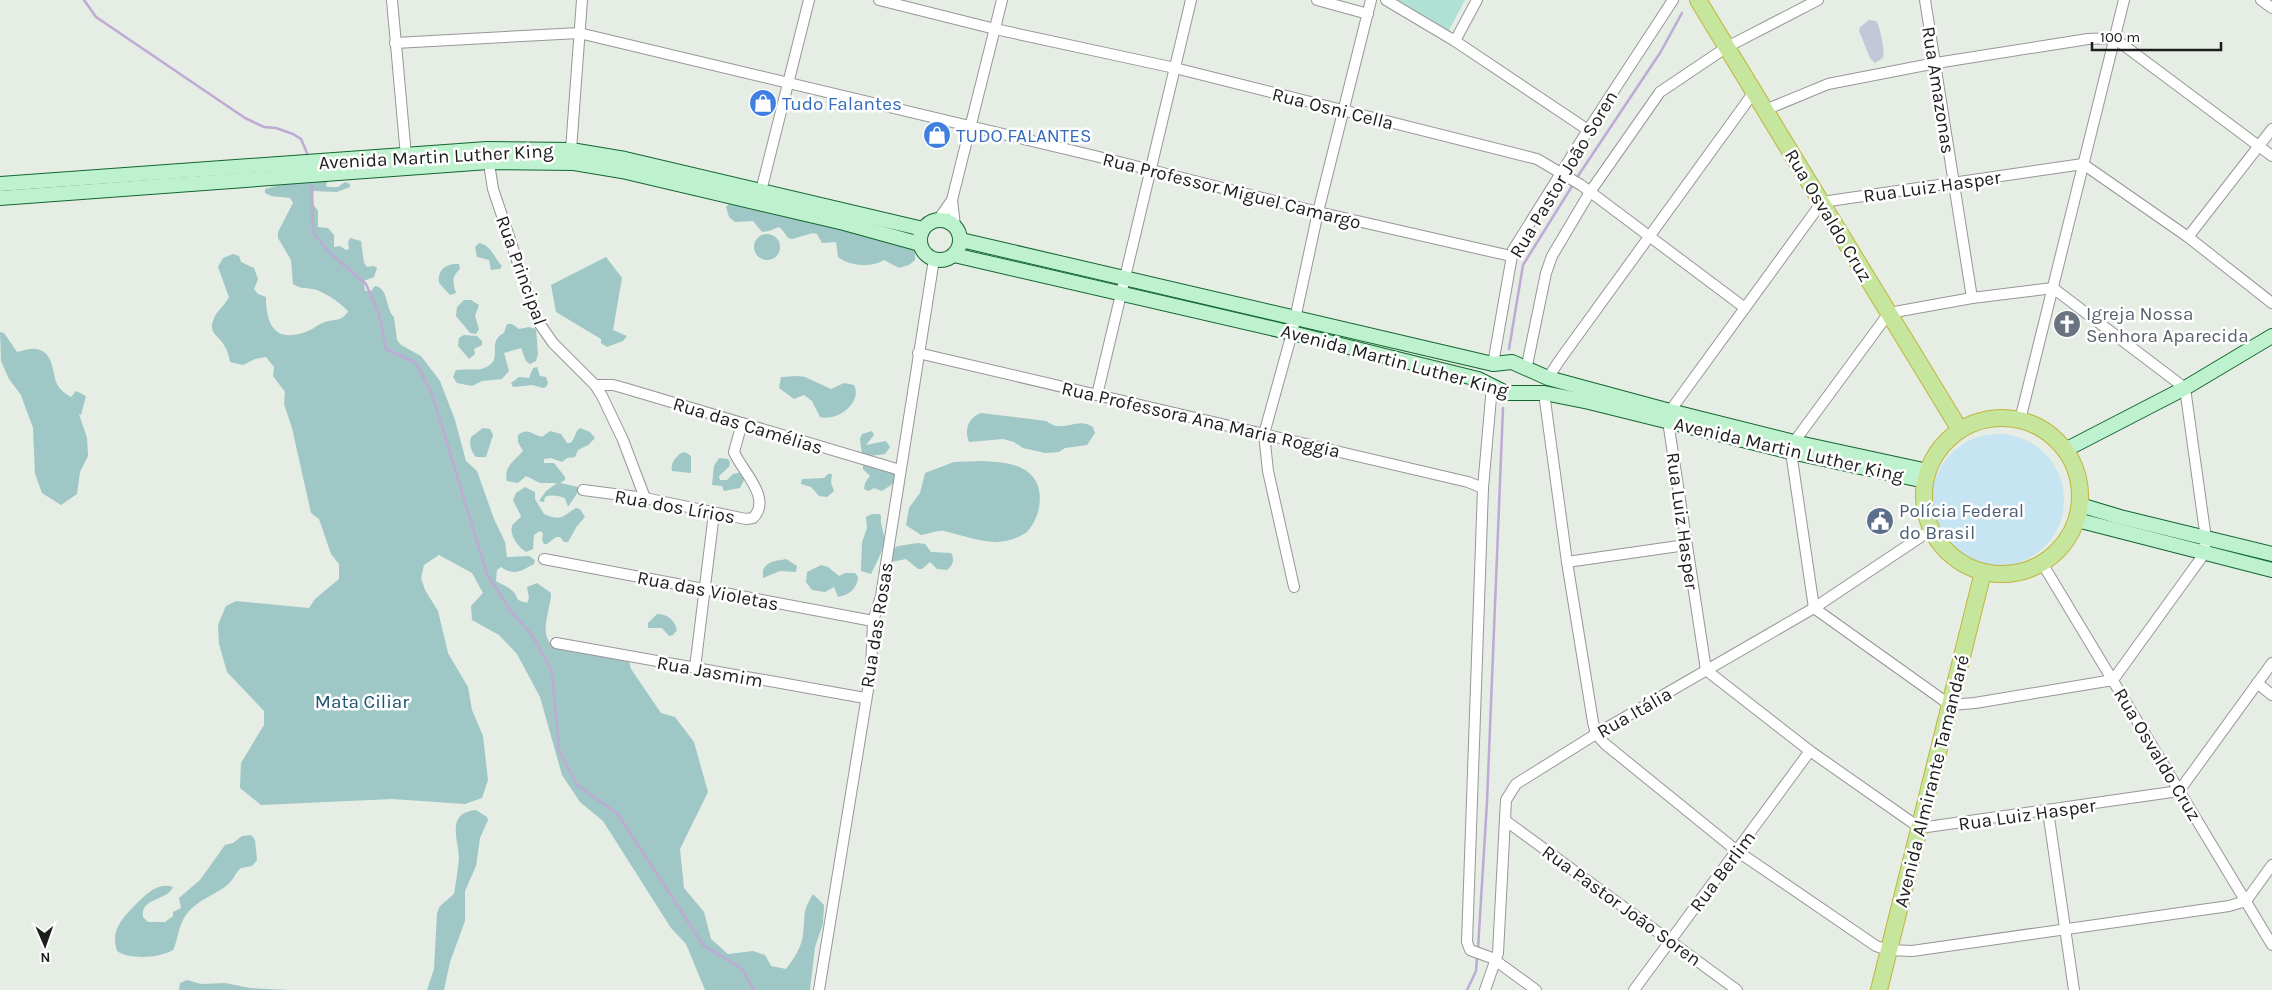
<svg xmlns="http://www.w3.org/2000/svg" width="2272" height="990" font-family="Karla,sans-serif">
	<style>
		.grass { fill: #b0e1d5 }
		.forest { fill: #9ec7c5 }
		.wetland { fill: #c3c8d9 }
		.park { fill: #c6e4f2 }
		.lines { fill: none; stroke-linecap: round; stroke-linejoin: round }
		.stream { stroke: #beaad5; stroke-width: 2.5 }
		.minor-casing { stroke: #979797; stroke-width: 12 }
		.secondary-casing { stroke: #12662f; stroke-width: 16 }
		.trunk-casing { stroke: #c2b43a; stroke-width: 18 }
		.minor { stroke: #fff; stroke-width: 10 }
		.secondary { stroke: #bef1cd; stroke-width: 14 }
		.trunk { stroke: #c6e69e; stroke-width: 16 }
		.labels { text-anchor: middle; stroke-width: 5; stroke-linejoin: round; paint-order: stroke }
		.street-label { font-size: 19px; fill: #1d1d1d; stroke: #fff }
		.shop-label { font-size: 19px; fill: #366cbe; stroke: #fff; text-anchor: start }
		.worship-label { font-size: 19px; fill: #5b616d; stroke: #fff; text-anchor: start }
		.service-label { font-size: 19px; fill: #4e5e75; stroke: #fff; text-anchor: start }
		.park-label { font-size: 19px; fill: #19526d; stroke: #fff }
	</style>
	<rect width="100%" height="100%" fill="#e5ede4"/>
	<!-- grass -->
	<path class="grass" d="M1393,0h72l-17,32z"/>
	<!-- forest -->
	<g class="forest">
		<path d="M332,177l-6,7 1,3h11l7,-5 5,2v3l-13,5 -23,-1 -3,3 2,10 5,7v16l10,1 6,7v12l6,-1 6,4 3,-1 -1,-7 2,-4 11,3 3,22 3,4 7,-1 3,2 -3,9 -10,4 1,10h6l4,-5c14,2 10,23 19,31l3,23 4,5 20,11 19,25 15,39 11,41 11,10 17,48 11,23 2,15 22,-1 6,4 -1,4c-12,6 -19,13 -33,3l-4,3 -1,11c10,6 18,7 22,19l9,3 2,-5 -2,-11 10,-4 14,10c0,15 -12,39 0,51l78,17 2,8 30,44 14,4 19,25 14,50 -28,57 4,39 20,24 7,27 17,15 25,-3 12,4 6,11 15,3c7,-9 16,-22 17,-35 3,-20 -2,-20 10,-40l11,11 -1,19 -8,23 -5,43h-105l-19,-46 -15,-16 -68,-107 -23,-19 -18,-27 -22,-78 -23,-43 -18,-19 -27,-15 -1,-14 12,-13 -11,-20 -33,-18 -15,10 -3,13 4,12 13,21 10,42 20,34 4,23 11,26 5,44 -6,18 -17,6 -73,-5 -131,6 -21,-17 1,-25 23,-38v-14l-37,-39 -8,-28 -1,-19 8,-19 10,-5 73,7 6,-9 24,-20v-15l-8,-10 -12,-35 -8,-6 -19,-85 -8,-24 1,-12 -12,-16 1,-9 -8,-10 -11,2 -12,6 -13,-3c-1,-5 -2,-11 -5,-15 -6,-13 -19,-12 -10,-31 4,-7 10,-11 14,-19l-11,-30 5,-9 10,-4 6,2 2,6 13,6 4,11 -4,10 4,5 8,3c0,29 10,47 42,34 6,-2 10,-7 17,-9 10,-3 17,0 23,-11 -9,-9 -19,-16 -31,-21 -9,-3 -16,0 -24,-6l-2,-24 -13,-22v-6l15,-29 -3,-5 -19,-2 -6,-3v-4l36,-10z"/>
		<path d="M729,204l109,24 77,21v11l-6,5 -10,3 -15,-8c-12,8 -35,6 -46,-3l-2,-15 -14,1 -5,-9 -4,-1 -21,6 -4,-1c-13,-19 -7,-7 -26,-6l-9,-11 -18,1 -6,-5 -3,-10z"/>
		<circle cx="767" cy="247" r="13"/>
		<path d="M479,243c12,2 15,15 23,23l-2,3 -9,1 -2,-10 -12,-3 -2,-10z"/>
		<path d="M606,257l16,21 -9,52 14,6 -4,5 -16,6 -6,-4v-4l-45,-27 -5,-27z"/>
		<path d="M459,264l1,5c-9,8 -7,13 -4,24l-6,2 -11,-12c-2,-13 7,-20 20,-19z"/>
		<path d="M464,300h7l8,5 -4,11 4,13 -3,5 -6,-1 -14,-17 1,-9z"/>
		<path d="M507,324h5l7,5 10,-2 7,2 2,25 -2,7 -6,3 -4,-3 -5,-13 -17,5 5,18 -7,8 -20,2 -10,5 -15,-3 -4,-6 3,-7c10,-2 24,2 32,-4 15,-9 -2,-24 16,-33z"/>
		<path d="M0,332l4,1 13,19c5,-1 14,-4 19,-3 18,3 16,23 21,35 3,6 9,10 14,13l5,-6 10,5 -5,19 -2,-1 8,24 1,18 -8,16 -3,22 -16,11 -19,-12 -7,-19 -2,-46 -12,-33 -12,-16 -8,-18z"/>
		<path d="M464,335l13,1 5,5v4l-8,4 1,5 -6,5 -11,-13 1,-8z"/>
		<path d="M537,367l3,9 6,1 2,6 -2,4 -3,1 -11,-3 -19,2 -2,-4 8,-6 10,1 4,-10z"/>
		<path d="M798,376l7,1 26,12 13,-6 10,2c9,18 -18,37 -34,32l-8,-16 -8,-6 -10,4 -15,-11 2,-11z"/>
		<path d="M981,413l65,8c4,2 7,5 11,5 13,2 22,-8 36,1l2,6 -8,12 -22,3 -6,4 -14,1 -22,-5 -9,-6 -11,-3 -34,3c-5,-12 -1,-24 12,-29z"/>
		<path d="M483,428l7,1 3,6 -7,22h-10c-5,-5 -7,-13 -5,-20z"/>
		<path d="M580,428l10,4 5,6 -7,7 -10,5 -3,7 -8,1 -5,4 -11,-4 -7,1v4h10l11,14v3l-5,3 18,4 2,2 -12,18 -3,-9c-6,-2 -14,-4 -20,-1l-1,5 -5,-1 7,-10 11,-8h-17l-14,-7 -8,7 -11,-2c-4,-14 8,-21 16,-30l-5,-9v-7c11,-8 14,0 24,2l8,-6 11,3 6,9h3c6,-4 4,-11 10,-15z"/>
		<path d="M872,431l2,4 -8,10 20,-4 4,6 -5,7 -15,2 -8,-2 -2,-15 2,-5z"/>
		<path d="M685,452l6,4v17l-19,-2c-2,-8 4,-14 9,-18z"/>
		<path d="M719,458l9,1 2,3 -1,5 -10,9 1,4h7l6,-6 9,-2 4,4 -6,12 -16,3 -2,-5 -10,-1 2,-19z"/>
		<path d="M980,461c15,1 32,1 45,9 22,13 17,46 2,62 -28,19 -53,6 -83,-1 -6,-1 -16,3 -23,4l-15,-10 3,-17 11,-15 5,-20 29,-11z"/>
		<path d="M890,463l6,12 -2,8 -12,8 -8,-3 -5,3 -5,-2 1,-6 5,-7 -7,-7v-4z"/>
		<path d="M828,474h4l-1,9 3,8 -7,6 -8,-1 -8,-9 -10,-3 1,-5 22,-1z"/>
		<path d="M525,487l10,5v7l9,15c18,8 18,2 32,-6l4,1 5,8 -8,9 -9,16h-4l-4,-5h-4l-9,7h-3l-2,-4 1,-7 -3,-2 -6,4 -1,14 -7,3c-7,-4 -17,-17 -14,-26 2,-4 7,-6 9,-10l-8,-16 3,-7z"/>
		<path d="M872,514h7l2,2c-1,8 2,13 3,20 1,13 -8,27 -13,38l-10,-3 1,-29 5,-14 -1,-11z"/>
		<path d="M918,543l7,1 6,8 20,1c4,6 2,13 -4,17l-10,-1 -7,-7 -8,7h-4l-12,-10 -15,3 -1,-12 8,-4z"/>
		<path d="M786,559l11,7 -1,6 -16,-1 -17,7v-8c5,-10 14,-9 23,-11z"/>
		<path d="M821,565l7,2 11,9 6,-3h10l3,4c-1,12 -9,18 -20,20l-4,-10 -9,5 -13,-2 -6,-8 1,-10z"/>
		<path d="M657,614c10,0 17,5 20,16l-4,5 -4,1 -7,-8h-14v-5z"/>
		<path d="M476,810l11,7 1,3 -8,18 -4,28 -11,25v30l-15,41 -6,28h-17l7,-21 3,-56 3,-7 14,-12c2,-12 4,-24 5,-36 0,-19 -14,-45 17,-48z"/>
		<path d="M251,835l4,5 2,20 -5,6 -11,2c-6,5 -8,13 -15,18 -14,11 -33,15 -43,34 -5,9 -5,20 -10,30 -13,8 -43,10 -56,1 -7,-22 6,-33 19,-47 11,-10 21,-22 37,-17 -5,14 -33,10 -30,30l5,5h17l8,-6v-4l8,-4 -2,-10 21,-18 25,-35 8,-2 9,-7z"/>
		<path d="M187,980l14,4 24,-1 25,5 38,2h-109l1,-7z"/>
	</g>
	<!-- wetland -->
	<path class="wetland" d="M1869,20l7,1c4,4 9,31 7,37l-8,5 -5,-5 -11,-27 1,-4z"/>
	<!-- park -->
	<circle class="park" cx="1998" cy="500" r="66"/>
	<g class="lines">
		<!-- stream -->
		<g class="stream">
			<path d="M84,0l12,17 149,101 19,9 12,1 17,6 8,5 6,14"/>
			<path d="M1576,179l84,-126 22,-40"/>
			<path d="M312,186l1,47 18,21 35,30 13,30 7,35 30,14 16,31 55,180 25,39 21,23 19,36 7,78 18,35 41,29 85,131 39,24 12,21"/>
			<path d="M1509,349l14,-84 51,-82"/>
			<path d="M1478,949l9,-147 16,-394"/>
			<path d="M1467,990l9,-19 1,-14"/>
		</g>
		<!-- minor casing -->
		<g class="minor-casing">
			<g id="minor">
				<path d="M392,0l14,156"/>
				<path d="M879,0l116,29 180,39 362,91 44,26 164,123"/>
				<path d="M1317,0l51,14"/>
				<path d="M1386,0l69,41 133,89"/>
				<path d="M1925,0l47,298"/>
				<path d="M2261,0l11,8"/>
				<path d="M1455,41l22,-41"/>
				<path d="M395,43l184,-10 516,123 223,56 193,44"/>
				<path d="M1765,110l63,-26 108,-21 152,-24 26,-1 158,118"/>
				<path d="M571,150l11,-150"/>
				<path d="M488,157l5,32 44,131 16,23 42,42 7,11 21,44 22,58"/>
				<path d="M761,191l48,-191"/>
				<path d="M938,220l14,-20"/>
				<path d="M955,226l-3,-26 50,-200"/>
				<path d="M2188,237l84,-108"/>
				<path d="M2053,288l132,100 21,151 -2,15 -91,126 -138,23 -25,2 -136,-97 -23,-156 3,-10 95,-129 83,-15z"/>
				<path d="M2272,303l-84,-66 -105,-73 -261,38 -152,209 -2,10 38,249 104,81 110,77 259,-37 93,-128"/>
				<path d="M918,353l550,129 15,6"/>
				<path d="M1493,364l20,-114 75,-120 85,-130"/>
				<path d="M1526,370l20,-97 6,-17 38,-64 70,-100 67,-45 91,-47"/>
				<path d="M1548,378l11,-17 195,-269"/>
				<path d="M595,385h18l11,3 276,82"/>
				<path d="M1492,386l-9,102 -16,454 3,8 22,8 44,32"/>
				<path d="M1544,393l23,169 26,160 3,12 9,10 132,107 139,95 12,4 24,1 317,-45 17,-5 26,-36"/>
				<path d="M1097,395l94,-395"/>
				<path d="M2020,420l104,-420"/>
				<path d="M583,490l62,8 101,21 7,-1c20,-20 -12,-48 -19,-66l8,-29"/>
				<path d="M544,559l329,62"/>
				<path d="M1567,562l119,-17"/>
				<path d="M2042,563l230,382"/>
				<path d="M1294,587l-26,-116 -4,-37 28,-101 26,-121 53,-212"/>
				<path d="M556,643l309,55"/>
				<path d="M695,668l19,-155"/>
				<path d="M2257,683l15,12"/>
				<path d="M2048,811l26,179"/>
				<path d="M1506,821l231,169"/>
				<path d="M819,990l52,-319 2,-50 8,-25 53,-337"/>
				<path d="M1485,990l13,-37 8,-153 10,-16 80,-50 218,-126 117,-78"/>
				<path d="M1634,990l176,-239"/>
			</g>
		</g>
		<!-- secondary casing -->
		<g class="secondary-casing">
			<g id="secondary">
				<path d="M0,184l487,-35 84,1 54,9 298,70"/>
				<path d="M0,198l488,-36 86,1 48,8 222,52 76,21"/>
				<circle cx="940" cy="240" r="20"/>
				<path d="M961,240l532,124 19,-2 36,16 122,33 124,31 134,29"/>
				<path d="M954,255l338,78 186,46 28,14h38l45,9 202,50 134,29"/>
				<path d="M2065,450l120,-62 87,-52"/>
				<path d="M2080,505l40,12 152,37"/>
				<path d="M2077,520l195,50"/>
			</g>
		</g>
		<!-- trunk casing -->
		<g class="trunk-casing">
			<g id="trunk">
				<path d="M1698,0l262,430"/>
				<circle cx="2002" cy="496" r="78"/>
				<path d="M1879,990l104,-418"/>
			</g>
		</g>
		<!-- minor -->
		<use href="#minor" class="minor"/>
		<!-- secondary -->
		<use href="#secondary" class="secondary"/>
		<!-- trunk -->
		<use href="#trunk" class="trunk"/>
	</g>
	<!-- icons -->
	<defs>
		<g id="shop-disc" transform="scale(1.4375)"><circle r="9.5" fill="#3f7fe0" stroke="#fff"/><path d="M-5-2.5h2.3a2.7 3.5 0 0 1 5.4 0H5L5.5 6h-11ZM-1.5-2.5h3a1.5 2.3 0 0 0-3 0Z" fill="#fff"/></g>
		<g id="church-disc" transform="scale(1.4375)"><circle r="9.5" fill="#6b7280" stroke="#fff"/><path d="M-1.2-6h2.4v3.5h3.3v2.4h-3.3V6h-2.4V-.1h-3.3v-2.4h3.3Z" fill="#fff"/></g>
		<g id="civic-disc" transform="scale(1.4375)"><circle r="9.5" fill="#5c6f8a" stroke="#fff"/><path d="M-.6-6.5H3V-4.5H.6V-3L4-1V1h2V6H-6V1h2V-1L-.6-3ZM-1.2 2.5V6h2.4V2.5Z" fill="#fff"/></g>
	</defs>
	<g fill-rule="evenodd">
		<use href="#shop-disc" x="763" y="103"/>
		<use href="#shop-disc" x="937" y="135"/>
		<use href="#church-disc" x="2067" y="324"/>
		<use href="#civic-disc" x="1880" y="521"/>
	</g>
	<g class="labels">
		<!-- street labels -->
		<g class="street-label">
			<text transform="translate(1939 90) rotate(81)" y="7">Rua Amazonas</text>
			<text transform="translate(1333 108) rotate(14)" y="7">Rua Osni Cella</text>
			<text transform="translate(436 156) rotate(-3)" y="7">Avenida Martin Luther King</text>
			<text transform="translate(1563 174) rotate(-59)" y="7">Rua Pastor João Soren</text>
			<text transform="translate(1932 186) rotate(-8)" y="7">Rua Luiz Hasper</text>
			<text transform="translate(1232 190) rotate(14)" y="7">Rua Professor Miguel Camargo</text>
			<text transform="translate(1829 215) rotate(59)" y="7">Rua Osvaldo Cruz</text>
			<text transform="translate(522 270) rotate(70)" y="7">Rua Principal</text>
			<text transform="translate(1395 360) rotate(15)" y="7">Avenida Martin Luther King</text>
			<text transform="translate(1201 419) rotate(13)" y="7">Rua Professora Ana Maria Roggia</text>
			<text transform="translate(748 425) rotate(17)" y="7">Rua das Camélias</text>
			<text transform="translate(1789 449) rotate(13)" y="7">Avenida Martin Luther King</text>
			<text transform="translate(675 506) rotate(10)" y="7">Rua dos Lírios</text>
			<text transform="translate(1683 521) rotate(82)" y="7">Rua Luiz Hasper</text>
			<text transform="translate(708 590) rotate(11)" y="7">Rua das Violetas</text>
			<text transform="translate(876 625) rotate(-81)" y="7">Rua das Rosas</text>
			<text transform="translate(710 671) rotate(10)" y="7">Rua Jasmim</text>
			<text transform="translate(1634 712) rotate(-30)" y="7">Rua Itália</text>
			<text transform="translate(2158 754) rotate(59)" y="7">Rua Osvaldo Cruz</text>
			<text transform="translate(1931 781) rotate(-76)" y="7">Avenida Almirante Tamandaré</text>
			<text transform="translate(2027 814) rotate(-8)" y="7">Rua Luiz Hasper</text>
			<text transform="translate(1722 871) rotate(-53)" y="7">Rua Berlim</text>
			<text transform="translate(1622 905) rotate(36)" y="7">Rua Pastor João Soren</text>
		</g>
		<!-- shop labels -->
		<g class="shop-label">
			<text x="782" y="110">Tudo Falantes</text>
			<text x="956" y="142">TUDO FALANTES</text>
		</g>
		<!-- worship labels -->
		<g class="worship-label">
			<text x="2086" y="320">Igreja Nossa<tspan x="2086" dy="22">Senhora Aparecida</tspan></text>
		</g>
		<!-- service labels -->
		<g class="service-label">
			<text x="1899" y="517">Polícia Federal<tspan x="1899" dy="22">do Brasil</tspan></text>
		</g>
		<!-- park labels -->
		<g class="park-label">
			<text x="362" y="708">Mata Ciliar</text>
		</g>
	</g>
	<!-- north arrow -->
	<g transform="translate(45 945) rotate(178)" stroke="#ffffff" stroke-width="4" paint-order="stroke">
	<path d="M0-4L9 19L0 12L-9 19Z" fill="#1d1d1d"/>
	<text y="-8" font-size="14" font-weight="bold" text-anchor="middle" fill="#1d1d1d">N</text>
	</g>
	<!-- scale -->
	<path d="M2092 42v8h129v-8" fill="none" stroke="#1d1d1d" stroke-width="2.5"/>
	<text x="2100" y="42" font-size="15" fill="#1d1d1d" stroke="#ffffff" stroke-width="4" paint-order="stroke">100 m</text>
</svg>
